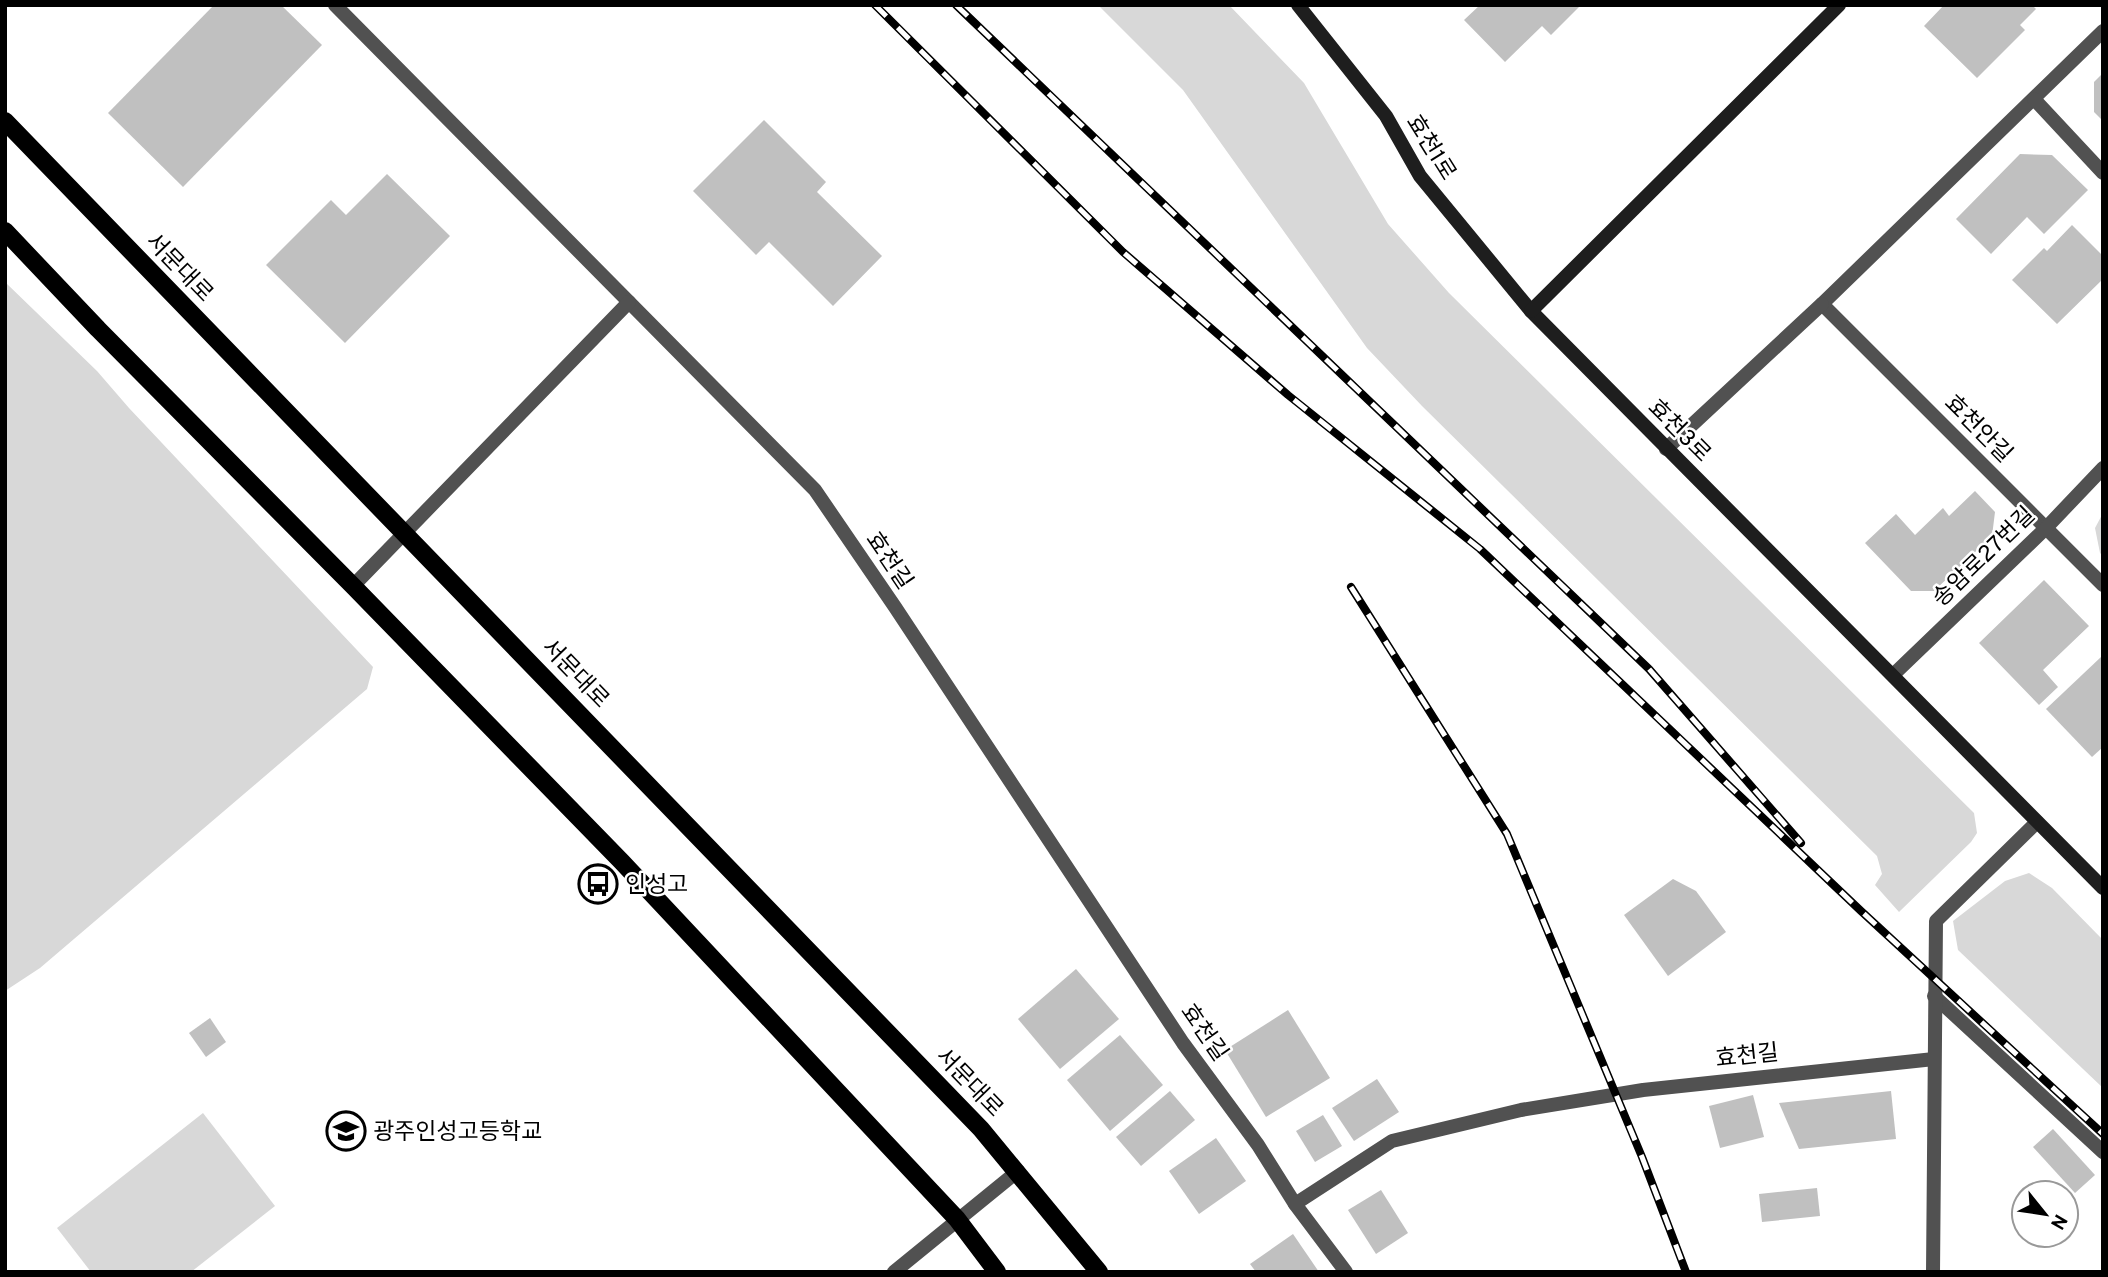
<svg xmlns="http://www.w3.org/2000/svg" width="2108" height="1277" font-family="Overpass,'Noto Sans KR',sans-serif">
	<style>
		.green { fill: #d8d8d8 }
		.building { fill: #c0c0c0 }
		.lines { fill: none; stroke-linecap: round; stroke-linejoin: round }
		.lane { stroke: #515151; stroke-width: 14 }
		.street { stroke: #515151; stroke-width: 14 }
		.secondary { stroke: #1e1e1e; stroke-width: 14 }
		.primary { stroke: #000; stroke-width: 18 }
		.rail-casing { stroke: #000; stroke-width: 8 }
		.rail { stroke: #fff; stroke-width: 5; stroke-dasharray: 16; stroke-linecap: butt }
		.labels { text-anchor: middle; stroke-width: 5; stroke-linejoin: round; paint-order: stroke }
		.street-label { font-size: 23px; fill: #000; stroke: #fff }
		.poi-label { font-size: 23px; fill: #000; stroke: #fff; text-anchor: start }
	</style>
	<rect width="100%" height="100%" fill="#fff"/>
	<!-- green -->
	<g class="green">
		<path d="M1098,5h131l75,78 84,141 61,69 525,520 3,20 -6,9 -72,70 -24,-27 7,-11 -5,-18 -455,-450 -55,-58 -184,-258z"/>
		<path d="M5,282l92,89 32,37 244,259 -6,22 -327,279 -35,23z"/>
		<path d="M2103,513v43l-3,-3 -5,-25z"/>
		<path d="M2029,873l23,15 51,52v148l-145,-138 -5,-29 52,-40z"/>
		<path d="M203,1113l72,93 -84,66h-100l-34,-44z"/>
	</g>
	<!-- building -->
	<g class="building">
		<path d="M214,5h67l41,40 -139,142 -75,-74z"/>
		<path d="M1480,5h101l-30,30 -9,-9 -37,36 -41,-42z"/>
		<path d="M1944,5h88l4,4 -16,16 5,5 -48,48 -53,-52z"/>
		<path d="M2103,73v48l-9,-9v-30z"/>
		<path d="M764,120l62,62 -9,10 65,64 -49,50 -64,-64 -13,13 -63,-64z"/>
		<path d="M2020,154l32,1 36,35 -44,44 -17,-17 -36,37 -35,-35z"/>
		<path d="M387,174l63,62 -105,107 -79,-78 65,-65 15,15z"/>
		<path d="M2072,225l31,31v23l-46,45 -45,-44 32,-32 3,3z"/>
		<path d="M1975,491l20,21 -3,24 -58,55h-23l-46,-48 31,-29 19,21 28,-27 6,8z"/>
		<path d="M2044,580l45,46 -46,44 15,17 -19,18 -60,-62z"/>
		<path d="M2101,657l2,2v88l-11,10 -46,-48z"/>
		<path d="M1673,879l23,12 30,41 -58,44 -44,-61z"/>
		<path d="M1076,969l43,50 -59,50 -42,-50z"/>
		<path d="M1288,1010l42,68 -64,39 -41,-67z"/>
		<path d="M210,1018l16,24 -20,15 -17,-24z"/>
		<path d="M1120,1035l43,50 -53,46 -43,-51z"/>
		<path d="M1377,1079l22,33 -45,29 -22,-33z"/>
		<path d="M1170,1091l25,29 -54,46 -25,-29z"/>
		<path d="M1891,1091l5,48 -97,10 -20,-46z"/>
		<path d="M1753,1095l11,42 -44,11 -11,-42z"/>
		<path d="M1323,1115l19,31 -27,16 -19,-31z"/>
		<path d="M2053,1129l42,46 -20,18 -42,-46z"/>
		<path d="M1216,1138l30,43 -47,33 -30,-43z"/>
		<path d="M1817,1188l3,28 -58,6 -3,-28z"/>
		<path d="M1381,1190l27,43 -32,21 -28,-44z"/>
		<path d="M1293,1234l26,38h-63l-6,-8z"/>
	</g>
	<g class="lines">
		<!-- lane -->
		<g class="lane">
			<path d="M1934,996l169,156"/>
			<path d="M1295,1204l97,-63 129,-31 122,-20 291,-31"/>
			<path d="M1933,1272l3,-351 101,-99"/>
		</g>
		<!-- street -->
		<g class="street">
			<path d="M335,5l480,485 80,117 288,436 75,102 37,59 51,68"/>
			<path d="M2103,31l-281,273 281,281"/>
			<path d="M2034,99l69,74"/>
			<path d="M1666,449l156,-145"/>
			<path d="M353,586l276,-284"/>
			<path d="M1893,675l153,-147 57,-60"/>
			<path d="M894,1272l124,-101"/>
		</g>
		<!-- secondary -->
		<g class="secondary">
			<path d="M1298,5l88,111 34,60 111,135 572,577"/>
			<path d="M1531,311l308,-306"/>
		</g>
		<!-- primary -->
		<g class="primary">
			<path d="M5,121l976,1008 118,143"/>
			<path d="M5,231l93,98 255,257 269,276 335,357 40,53"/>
		</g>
		<!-- rail casing -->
		<g class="rail-casing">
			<g id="rail">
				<path d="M875,5l248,247 165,143 192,154 381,362 242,223"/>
				<path d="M956,5l693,664 152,174"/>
				<path d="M1351,587l156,247 135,323 44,115"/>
			</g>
		</g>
		<!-- rail -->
		<use href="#rail" class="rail"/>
	</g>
	<!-- icons -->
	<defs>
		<g id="bus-ring" transform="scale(2.0125)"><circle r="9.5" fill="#fff" stroke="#000" stroke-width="1.5"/><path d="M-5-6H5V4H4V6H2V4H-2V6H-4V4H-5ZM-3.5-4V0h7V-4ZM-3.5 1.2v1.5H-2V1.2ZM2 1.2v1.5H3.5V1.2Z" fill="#000"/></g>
		<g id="school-ring" transform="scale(2.0125)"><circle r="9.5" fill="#fff" stroke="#000" stroke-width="1.5"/><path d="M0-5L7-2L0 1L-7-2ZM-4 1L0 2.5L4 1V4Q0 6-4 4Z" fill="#000"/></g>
	</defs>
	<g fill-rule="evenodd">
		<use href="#bus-ring" x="598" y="884"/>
		<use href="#school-ring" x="346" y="1131"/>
	</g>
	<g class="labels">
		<!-- street labels -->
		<g class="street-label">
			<text transform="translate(1432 147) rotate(58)" y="8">효천1로</text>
			<text transform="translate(180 267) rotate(46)" y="8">서문대로</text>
			<text transform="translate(1979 428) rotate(45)" y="8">효천안길</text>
			<text transform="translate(1680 430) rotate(45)" y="8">효천3로</text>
			<text transform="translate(1983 556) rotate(-44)" y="8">송암로27번길</text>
			<text transform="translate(890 560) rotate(56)" y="8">효천길</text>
			<text transform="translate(576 673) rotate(46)" y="8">서문대로</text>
			<text transform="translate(1205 1032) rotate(55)" y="8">효천길</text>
			<text transform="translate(1747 1055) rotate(-6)" y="8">효천길</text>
			<text transform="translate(970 1082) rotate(46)" y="8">서문대로</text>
		</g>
		<!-- poi labels -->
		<g class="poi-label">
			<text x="625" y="892">인성고</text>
			<text x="373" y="1139">광주인성고등학교</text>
		</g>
	</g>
	<!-- border -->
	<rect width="2108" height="1277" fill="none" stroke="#000000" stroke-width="14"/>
	<!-- north arrow -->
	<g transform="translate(2045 1214) rotate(120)"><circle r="33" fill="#ffffff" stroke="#999999" stroke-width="2"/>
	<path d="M0-5L12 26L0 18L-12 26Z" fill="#000000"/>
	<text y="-10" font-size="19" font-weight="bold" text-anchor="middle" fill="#000000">N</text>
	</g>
</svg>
